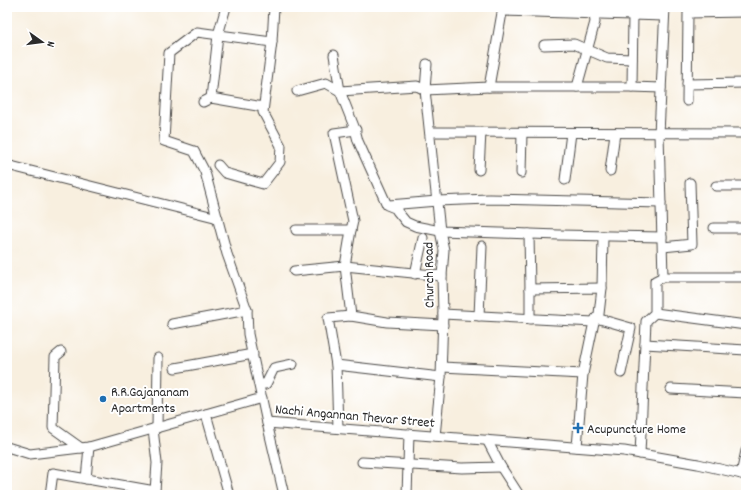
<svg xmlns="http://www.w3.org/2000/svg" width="753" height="502" font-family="Dekko,sans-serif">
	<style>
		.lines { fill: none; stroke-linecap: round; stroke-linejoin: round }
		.street-casing { stroke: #4a4846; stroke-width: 11 }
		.street { stroke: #fff; stroke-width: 9 }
		.poi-dot { fill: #1f6fb2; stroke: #fff; stroke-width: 1.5 }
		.labels { text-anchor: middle; stroke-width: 4; stroke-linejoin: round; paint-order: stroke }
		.street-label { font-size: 14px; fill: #2b2b2b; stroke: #fff }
		.poi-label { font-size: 14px; fill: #2b2b2b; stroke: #fff; text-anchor: start }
	</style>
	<rect width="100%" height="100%" fill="#fff"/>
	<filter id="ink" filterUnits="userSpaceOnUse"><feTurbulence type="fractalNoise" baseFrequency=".025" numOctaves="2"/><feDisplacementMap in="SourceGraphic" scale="8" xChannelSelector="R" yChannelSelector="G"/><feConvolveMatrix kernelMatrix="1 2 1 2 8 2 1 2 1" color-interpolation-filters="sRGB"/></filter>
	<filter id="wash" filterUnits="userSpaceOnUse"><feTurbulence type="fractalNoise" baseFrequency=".012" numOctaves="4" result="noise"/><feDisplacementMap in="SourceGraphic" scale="16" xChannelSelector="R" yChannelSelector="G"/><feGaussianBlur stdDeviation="0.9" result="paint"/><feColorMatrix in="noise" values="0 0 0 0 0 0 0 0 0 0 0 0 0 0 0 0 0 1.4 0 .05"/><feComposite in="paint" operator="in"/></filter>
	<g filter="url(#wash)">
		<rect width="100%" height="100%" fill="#f8efdf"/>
	</g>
	<g filter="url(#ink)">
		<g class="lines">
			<!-- street casing -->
			<g class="street-casing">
				<g id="street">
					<path d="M503,11l161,5"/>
					<path d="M272,42l2,-35"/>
					<path d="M544,45l30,-1 33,14 25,1"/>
					<path d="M334,55l6,36 15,38 3,12 29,64 10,4v2l9,11 9,4 25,5 119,4 103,2"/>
					<path d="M427,64l-2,26 15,141 4,19 -2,26 1,38 -2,63 -6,59"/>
					<path d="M687,84l59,-1"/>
					<path d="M489,87l14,-80"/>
					<path d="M577,87l18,-65 -1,-8"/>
					<path d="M632,87l29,1"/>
					<path d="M297,91l29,-8 14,8 77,-5 8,4 64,-3h143l1,-72"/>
					<path d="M211,98l7,-63 8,-28"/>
					<path d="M687,101l1,-88 58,-1"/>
					<path d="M203,102l8,-4 52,9"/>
					<path d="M430,132l316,1"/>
					<path d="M7,165l211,53"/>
					<path d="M218,165l7,8 38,11 17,-22 1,-16 -18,-34 9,-70 -75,-10 -28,21 -5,88 30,10 11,21 22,82 20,56 1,24 19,89 357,28 74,13 48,11"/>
					<path d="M479,170l2,-38"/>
					<path d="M610,171l5,-38"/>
					<path d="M521,173l1,-40"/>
					<path d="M565,180l6,-47"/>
					<path d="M716,186h30"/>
					<path d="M389,205l48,-4 52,-2 172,4"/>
					<path d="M714,228h32"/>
					<path d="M296,230h55l-6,36 6,50"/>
					<path d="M351,230l2,-9 -19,-88 22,-3"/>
					<path d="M529,234l1,55 72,-1 -3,26 -5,8"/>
					<path d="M663,247l29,-3 -2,-61"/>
					<path d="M294,271l51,-5 97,10"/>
					<path d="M415,274l8,-36"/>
					<path d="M663,277l-4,-143 6,-127"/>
					<path d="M602,288l1,-52"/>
					<path d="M530,289v30"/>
					<path d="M655,313l91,12"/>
					<path d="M443,314l151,8 -11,52 -6,73"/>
					<path d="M479,316l3,-70"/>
					<path d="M596,318l35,10 -10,45"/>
					<path d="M172,324l75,-14"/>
					<path d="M645,344l101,6"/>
					<path d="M61,352l-6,5 -2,71 28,20"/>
					<path d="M336,365l105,12"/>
					<path d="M442,367l141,7"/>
					<path d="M175,368l78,-14"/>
					<path d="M259,384h7l8,-16 19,-4"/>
					<path d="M671,389l75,4"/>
					<path d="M206,414l23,81"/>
					<path d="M267,423l17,72"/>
					<path d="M157,428l1,-70"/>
					<path d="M338,428l-2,-63 -8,-47 23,-2 36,6 56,3"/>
					<path d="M487,440l14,27 18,28"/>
					<path d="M7,447l23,7 59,-7 173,-49"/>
					<path d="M640,454l6,-133 9,-8v-32l8,-4h83"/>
					<path d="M362,462l100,6 39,-1"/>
					<path d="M741,474l5,-23"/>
					<path d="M86,479l3,-32"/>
					<path d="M50,495l3,-22 102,18 2,-28 -4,-34"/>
					<path d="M407,495l2,-61"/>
				</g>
			</g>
			<!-- street -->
			<use href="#street" class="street"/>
		</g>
	</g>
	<!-- markers -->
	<g class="poi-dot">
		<circle cx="103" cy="399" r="4"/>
		<path d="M576 422h4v4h4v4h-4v4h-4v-4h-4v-4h4z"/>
	</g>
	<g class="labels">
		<!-- street labels -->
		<g class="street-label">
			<text transform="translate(428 275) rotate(-91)" y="5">Church Road</text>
			<text transform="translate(355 415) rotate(5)" y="5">Nachi Angannan Thevar Street</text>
		</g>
		<!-- poi labels -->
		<g class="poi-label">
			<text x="111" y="396">R.R.Gajananam<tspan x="111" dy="16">Apartments</tspan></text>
			<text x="587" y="433">Acupuncture Home</text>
		</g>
	</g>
	<!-- margin -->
	<rect width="753" height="502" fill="none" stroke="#fff" stroke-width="24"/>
	<!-- north arrow -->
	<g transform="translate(42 42) rotate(104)" stroke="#ffffff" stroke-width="3" paint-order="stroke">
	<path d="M0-3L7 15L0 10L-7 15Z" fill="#2b2b2b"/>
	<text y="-6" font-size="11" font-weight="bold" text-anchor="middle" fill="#2b2b2b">N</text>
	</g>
</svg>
